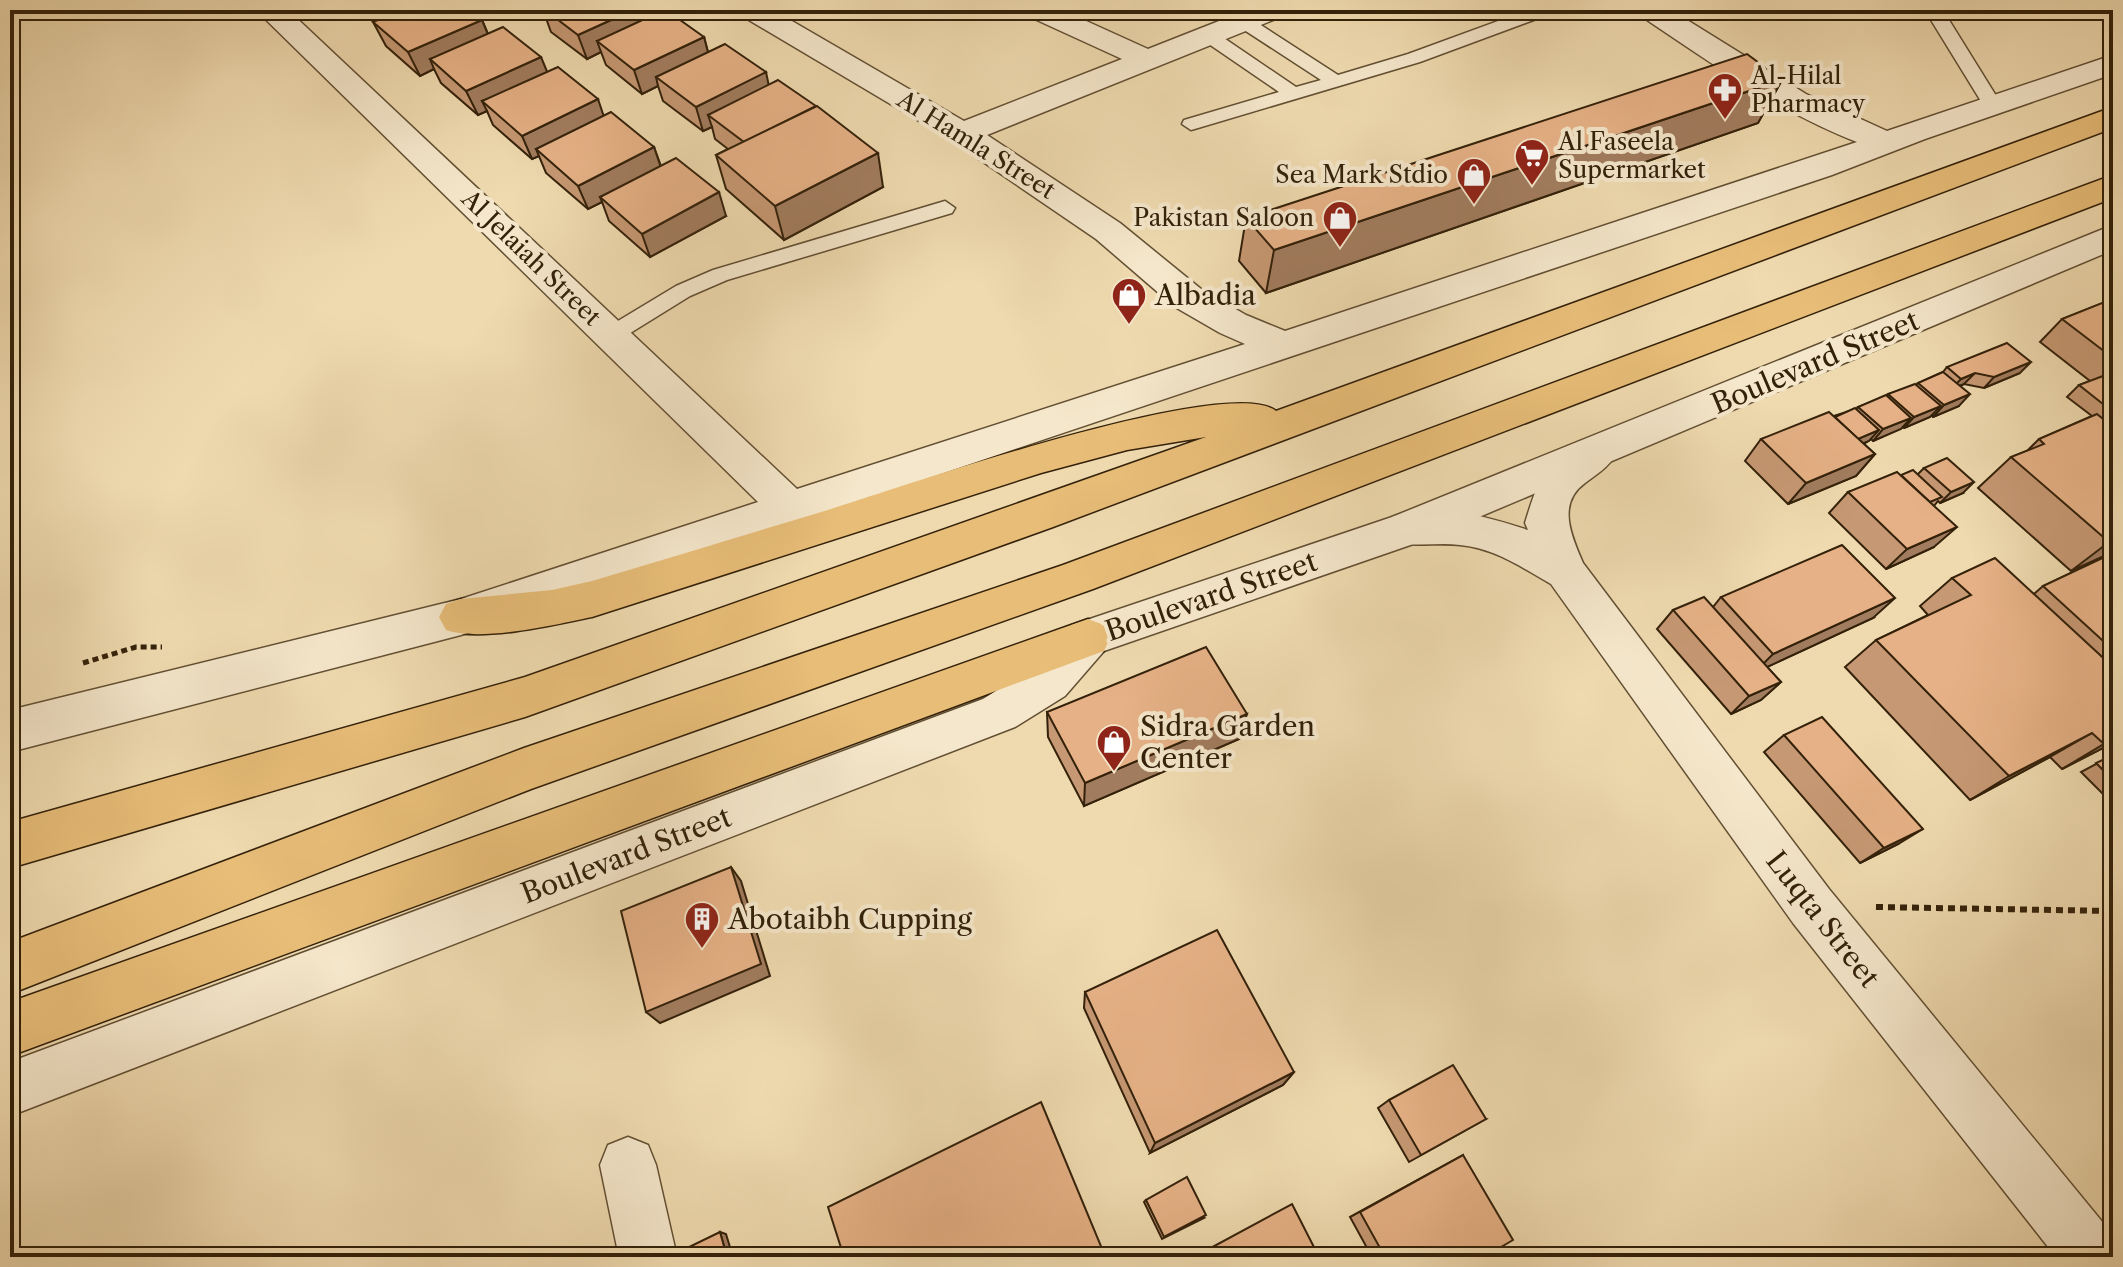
<svg xmlns="http://www.w3.org/2000/svg" width="2123" height="1267" font-family="'Libre Caslon Text',serif">
	<style>
		.lines { fill: none; stroke-linecap: round; stroke-linejoin: round }
		.service-casing { stroke: #624f33; stroke-width: 3 }
		.minor-casing { stroke: #624f33; stroke-width: 3 }
		.tertiary-casing { stroke: #624f33; stroke-width: 3 }
		.primary-casing { stroke: #33210a; stroke-width: 3 }
		.path-far1 { stroke: #33210a; stroke-width: 5; stroke-dasharray: 6 4; stroke-linecap: butt }
		.path { stroke: #33210a; stroke-width: 6; stroke-dasharray: 7 5; stroke-linecap: butt }
		.service { fill: #f5e7cb; fill-rule: evenodd }
		.minor { fill: #f5e7cb; fill-rule: evenodd }
		.tertiary { fill: #f5e7cb; fill-rule: evenodd }
		.primary { fill: #e8bd78; fill-rule: evenodd }
		.wall { fill: #c69873; stroke: #33210a; stroke-width: 2 }
		.shaded-wall { fill: #a17c5e; stroke: #33210a; stroke-width: 2 }
		.building { fill: #e6b186; stroke: #33210a; stroke-width: 2 }
		.labels { text-anchor: middle; stroke-width: 8; stroke-linejoin: round; paint-order: stroke }
		.far-poi-label { font-size: 24px; fill: #33210a; stroke: #f5e7cb; text-anchor: start }
		.far-street-label { font-size: 24px; fill: #33210a; stroke: #f5e7cb }
		.poi-label { font-size: 28px; fill: #33210a; stroke: #f5e7cb; text-anchor: start }
		.street-label { font-size: 28px; fill: #33210a; stroke: #f5e7cb }
	</style>
	<rect width="100%" height="100%" fill="#efdaaf"/>
	<filter id="stains"><feTurbulence type="fractalNoise" baseFrequency=".0025" numOctaves="4"/><feColorMatrix values="0 0 0 0 .2 0 0 0 0 .09 0 0 0 0 .02 0 0 0 .5 -.17"/></filter>
	<radialGradient id="worn" r=".72"><stop offset=".6" stop-color="#630" stop-opacity="0"/><stop offset="1" stop-color="#630" stop-opacity=".3"/></radialGradient>
	<g class="lines">
		<!-- service casing -->
		<g class="service-casing">
			<g id="service">
				<path d="M1528,10h25l-3,4 -130,48 -222,66 -7,2 -9,-6 2,-4 95,-28 -76,-52 -3,-4 3,-4h12l81,55 25,-7 -83,-54 -3,-4 3,-4h12l88,57 70,-21z"/>
				<path d="M1687,10h31l-3,4 -48,11 -9,-5 3,-4z"/>
				<path d="M1930,10h18l1,10 54,87 -2,4h-14l-56,-91z"/>
				<path d="M945,201l10,7 -3,5 -225,67 -37,16 -71,44h-16l-3,-5 3,-5 73,-44 37,-16z"/>
			</g>
		</g>
		<!-- minor casing -->
		<g class="minor-casing">
			<g id="minor">
				<path d="M256,10h32l509,479 448,-145 -25,-11 -45,-26 -79,-68 -145,-99 -209,-124 -5,-6h36l191,111 158,-62 -94,-43 -5,-6h39l86,39 99,-39h41l-5,6 -296,119 133,88 81,66 45,26 39,16 572,-189c-78,-30 -147,-80 -216,-126l-5,-6h35l135,84 81,37 226,-76v19l-188,65 -93,36 -1371,460 -451,117v-42l451,-111 297,-97z"/>
				<path d="M2113,225v25l-691,291 -318,110 -39,45 -50,31 -1005,389v-54l973,-363 50,-31 39,-43 320,-108z"/>
				<path d="M628,1137l20,8 8,20 21,92h-58l-19,-92 8,-20z"/>
			</g>
		</g>
		<!-- tertiary casing -->
		<g class="tertiary-casing">
			<path id="tertiary" d="M1597,438l14,4 6,11c-8,14 -20,21 -32,30 -29,21 -13,54 -2,80l246,326 284,346v22h-57l-263,-334 -242,-339c-28,-16 -57,-36 -91,-39 -23,-3 -45,3 -68,-4l-6,-12 6,-12c45,-15 93,-1 136,13l-3,-7c14,-46 22,-69 72,-85z"/>
		</g>
		<!-- primary casing -->
		<g class="primary-casing">
			<g id="primary">
				<path d="M2113,107v21l-1060,399 -528,190 -515,151v-46l515,-145 681,-240 -79,13 -86,23 -449,144c-37,8 -112,25 -146,13l-7,-13 7,-13 15,-5 91,-9 40,-9c80,-24 159,-48 239,-72 68,-21 397,-136 445,-98z"/>
				<path d="M2113,175v23l-1020,391 -562,200 -521,205v-52l514,-194 539,-183z"/>
				<path d="M1088,619l16,6 6,13 -6,13 -1094,405v-54z"/>
			</g>
		</g>
		<!-- path-far1 -->
		<path class="path-far1" d="M83,663l53,-16h26"/>
		<!-- path -->
		<path class="path" d="M1876,907l237,4"/>
		<!-- service -->
		<use href="#service" class="service"/>
		<!-- minor -->
		<use href="#minor" class="minor"/>
		<!-- tertiary -->
		<use href="#tertiary" class="tertiary"/>
		<!-- primary -->
		<use href="#primary" class="primary"/>
	</g>
	<!-- wall -->
	<g class="wall">
		<path d="M543,10h105l2,6 54,21 4,15 60,33 115,102 -99,53 -58,-51 -10,-34 12,-6 -13,-10 -3,-12 -9,4 -40,-30 -5,-15 -16,8 -36,-29 -5,-13 -14,7 -36,-27z"/>
		<path d="M482,20l6,14 59,38 57,44 50,31 7,19 65,50 -76,41 -41,-36 -7,-19 -14,7 -42,-36 -7,-17 -7,3 -39,-34 -6,-14 -9,4 -37,-32 -7,-14 -14,7 -34,-30 -13,-24z"/>
		<path d="M1782,80l-24,43 -492,170 -27,-32 7,-43z"/>
		<path d="M2113,299v253l-42,19 -93,-83 33,-31 16,-6 12,-12 53,-23 -25,-19 12,-12 11,-4 -50,-39 22,-23z"/>
		<path d="M1947,367l73,6 -36,15 -20,-4 -4,2 -1,20 -26,11 -1,-2 -2,2 -26,11 -1,-1 -30,14 -2,-2 -7,5 11,10 -19,22 -68,28 -43,-43 16,-22 95,-30 2,-2 29,-11 1,-2 28,-9 2,-2 25,-11z"/>
		<path d="M1924,468l39,25 -23,10 -2,-2 -4,5v41l-48,22 -57,-56 19,-21 70,-18z"/>
		<path d="M2113,553v190l-51,26 -12,-12 -80,43 -125,-133 31,-27 52,-25 -8,-9 32,-28 82,16 9,-8z"/>
		<path d="M1721,597l152,21 -106,49 14,15 -20,18 -30,14 -74,-85 16,-19 40,-3z"/>
		<path d="M1047,712l192,27 -155,67 -36,-69z"/>
		<path d="M1784,735l114,109 -38,19 -96,-111z"/>
		<path d="M2113,755v49l-32,-32z"/>
		<path d="M1085,992l209,80 -11,13 -133,68 -66,-145z"/>
		<path d="M1389,1100l97,19 -77,43 -31,-54z"/>
		<path d="M1463,1155l21,102h-112l-22,-40z"/>
		<path d="M1146,1200l58,18 -42,21 -18,-37z"/>
	</g>
	<!-- shaded-wall -->
	<g class="shaded-wall">
		<path d="M633,10h15l6,18 -57,13 4,11 -14,7 -9,-24z"/>
		<path d="M482,20l10,24 -62,15 4,10 -14,7 -12,-24z"/>
		<path d="M704,37l6,23 -54,17 2,9 -16,8 -8,-24z"/>
		<path d="M541,57l10,24 -69,20 5,10 -9,4 -12,-24z"/>
		<path d="M766,72l5,24 -63,19 4,12 -9,4 -7,-24z"/>
		<path d="M1782,80l-24,43 -492,170 8,-43z"/>
		<path d="M598,99l8,24 -70,26 3,7 -7,3 -10,-23z"/>
		<path d="M654,147l8,24 -62,26 2,5 -14,7 -10,-23z"/>
		<path d="M878,153l5,34 -99,53 -9,-34z"/>
		<path d="M719,192l7,24 -76,41 -8,-23z"/>
		<path d="M2031,362l-11,11 -36,15 10,-11z"/>
		<path d="M1975,373l-11,11 -14,6 11,-11z"/>
		<path d="M1970,394l-11,12 -26,11 11,-12z"/>
		<path d="M1941,406l-11,11 -26,11 10,-11z"/>
		<path d="M1911,418l-10,11 -28,12 10,-12z"/>
		<path d="M1879,430l-10,11 -27,11 10,-11z"/>
		<path d="M1875,454l-19,22 -68,28 18,-21z"/>
		<path d="M1974,482l-11,11 -23,10 11,-11z"/>
		<path d="M1957,527l-23,20 -48,22 21,-20z"/>
		<path d="M2113,540v12l-42,19 38,-29z"/>
		<path d="M1895,598l-22,20 -119,55 19,-19z"/>
		<path d="M1781,682l-20,18 -30,14 18,-18z"/>
		<path d="M1247,714l-8,25 -155,67 1,-23z"/>
		<path d="M2092,733l-42,24 -80,43 39,-24z"/>
		<path d="M2113,740v3l-51,26 42,-25z"/>
		<path d="M1923,829l-25,15 -38,19 24,-15z"/>
		<path d="M731,867l10,14 29,95 -110,47 -14,-11z"/>
		<path d="M1294,1072l-11,13 -133,68 5,-10z"/>
		<path d="M720,1232l6,2 7,23h-6z"/>
	</g>
	<!-- building -->
	<g class="building">
		<path d="M402,10h67l13,10 -74,32 -35,-30z"/>
		<path d="M545,10h88l-55,25z"/>
		<path d="M664,10h2l38,27 -70,33 -37,-29z"/>
		<path d="M503,27l38,30 -75,34 -36,-32z"/>
		<path d="M725,44l41,28 -70,35 -40,-30z"/>
		<path d="M1747,54l35,26 -508,170 -28,-32z"/>
		<path d="M558,67l40,32 -76,37 -40,-35z"/>
		<path d="M778,80l38,26 -72,36 -36,-27z"/>
		<path d="M817,106l61,47 -103,53 -59,-51z"/>
		<path d="M611,112l43,35 -76,39 -42,-37z"/>
		<path d="M676,158l43,34 -77,42 -42,-37z"/>
		<path d="M2107,301l6,4v53l-51,-39z"/>
		<path d="M2007,343l24,19 -37,15 -19,-4 -14,6 -14,-12z"/>
		<path d="M1943,372l27,22 -26,11 -26,-22z"/>
		<path d="M2103,376l10,8v28l-34,-27z"/>
		<path d="M1915,384l26,22 -27,11 -26,-23z"/>
		<path d="M1886,395l25,23 -28,11 -25,-22z"/>
		<path d="M1855,408l24,22 -21,9 -23,-22z"/>
		<path d="M1829,412l46,42 -69,29 -45,-44z"/>
		<path d="M2097,414l11,9 5,-2v119l-4,2 -98,-85 33,-13 -5,-5z"/>
		<path d="M1947,458l27,24 -23,10 -27,-24z"/>
		<path d="M1913,470l29,27 -12,5 -29,-27z"/>
		<path d="M1897,472l60,55 -50,22 -59,-57z"/>
		<path d="M1842,545l53,53 -122,56 -52,-57z"/>
		<path d="M2113,553v97l-70,-64z"/>
		<path d="M1995,558l118,109v73l-9,4 -12,-11 -83,43 -133,-136 95,-45 -19,-17z"/>
		<path d="M1704,597l77,85 -32,14 -76,-86z"/>
		<path d="M1206,647l41,67 -162,69 -38,-71z"/>
		<path d="M1822,717l101,112 -39,19 -100,-113z"/>
		<path d="M2113,755v25l-17,-17z"/>
		<path d="M731,867l30,97 -115,48 -25,-101z"/>
		<path d="M1217,930l77,142 -139,71 -70,-151z"/>
		<path d="M1453,1065l33,54 -65,36 -32,-55z"/>
		<path d="M1041,1102l62,149 -11,6h-248l-16,-50z"/>
		<path d="M1463,1155l50,85 -29,17h-99l-25,-45z"/>
		<path d="M1187,1177l19,38 -42,22 -18,-37z"/>
		<path d="M1292,1204l27,53h-125z"/>
		<path d="M720,1232l7,25h-37l-3,-9z"/>
	</g>
	<!-- icons -->
	<defs>
		<g id="pharmacy-pin" transform="scale(1.8)"><path d="M0 17L-7.5 6A9.5 9.5 0 1 1 7.5 6Z" fill="#8f2418" stroke="#f5e7cb"/><path d="M-2-6h4v4h4v4h-4v4h-4v-4h-4v-4h4Z" fill="#fff"/></g>
		<g id="supermarket-pin" transform="scale(1.8)"><path d="M0 17L-7.5 6A9.5 9.5 0 1 1 7.5 6Z" fill="#8f2418" stroke="#f5e7cb"/><path d="M-6-5.5h2.5l.6 2H6L4.5 2H-2.5L-4.4-4H-6ZM-1.5 3.2a1.3 1.3 0 1 0 .1 0ZM3 3.2a1.3 1.3 0 1 0 .1 0Z" fill="#fff"/></g>
		<g id="shop-pin" transform="scale(1.8)"><path d="M0 17L-7.5 6A9.5 9.5 0 1 1 7.5 6Z" fill="#8f2418" stroke="#f5e7cb"/><path d="M-5-2.5h2.3a2.7 3.5 0 0 1 5.4 0H5L5.5 6h-11ZM-1.5-2.5h3a1.5 2.3 0 0 0-3 0Z" fill="#fff"/></g>
		<g id="building-pin" transform="scale(1.8)"><path d="M0 17L-7.5 6A9.5 9.5 0 1 1 7.5 6Z" fill="#8f2418" stroke="#f5e7cb"/><path d="M-4-6H4V6H1V3H-1V6H-4ZM-2.5-4.3h1.7v1.8h-1.7ZM.8-4.3h1.7v1.8H.8ZM-2.5-1h1.7V.8h-1.7ZM.8-1h1.7V.8H.8Z" fill="#fff"/></g>
	</defs>
	<g fill-rule="evenodd">
		<use href="#pharmacy-pin" x="1725" y="90"/>
		<use href="#supermarket-pin" x="1532" y="156"/>
		<use href="#shop-pin" x="1474" y="175"/>
		<use href="#shop-pin" x="1340" y="218"/>
		<use href="#shop-pin" x="1129" y="295"/>
		<use href="#shop-pin" x="1114" y="742"/>
		<use href="#building-pin" x="702" y="919"/>
	</g>
	<g class="labels">
		<!-- far-poi labels -->
		<g class="far-poi-label">
			<text x="1751" y="84">Al-Hilal<tspan x="1751" dy="28">Pharmacy</tspan></text>
			<text x="1558" y="150">Al Faseela<tspan x="1558" dy="28">Supermarket</tspan></text>
			<text x="1448" y="183" text-anchor="end">Sea Mark Stdio</text>
			<text x="1314" y="226" text-anchor="end">Pakistan Saloon</text>
		</g>
		<!-- far-street labels -->
		<g class="far-street-label">
			<text transform="translate(976 145) rotate(32)" y="8">Al Hamla Street</text>
			<text transform="translate(531 258) rotate(44)" y="8">Al Jelaiah Street</text>
		</g>
		<!-- poi labels -->
		<g class="poi-label">
			<text x="1155" y="305">Albadia</text>
			<text x="1140" y="736">Sidra Garden<tspan x="1140" dy="32">Center</tspan></text>
			<text x="728" y="929">Abotaibh Cupping</text>
		</g>
		<!-- street labels -->
		<g class="street-label">
			<text transform="translate(1815 362) rotate(-23)" y="10">Boulevard Street</text>
			<text transform="translate(1211 596) rotate(-19)" y="10">Boulevard Street</text>
			<text transform="translate(626 855) rotate(-21)" y="10">Boulevard Street</text>
			<text transform="translate(1823 919) rotate(52)" y="10">Luqta Street</text>
		</g>
	</g>
	<!-- margin -->
	<rect width="2123" height="1267" fill="none" stroke="#efdaaf" stroke-width="40"/>
	<rect x="12" y="12" width="2099" height="1243" fill="none" stroke="#33210a" stroke-width="4"/>
	<rect x="20" y="20" width="2083" height="1227" fill="none" stroke="#33210a" stroke-width="2"/>
	<rect width="100%" height="100%" filter="url(#stains)"/>
	<rect width="100%" height="100%" fill="url(#worn)"/>
</svg>
